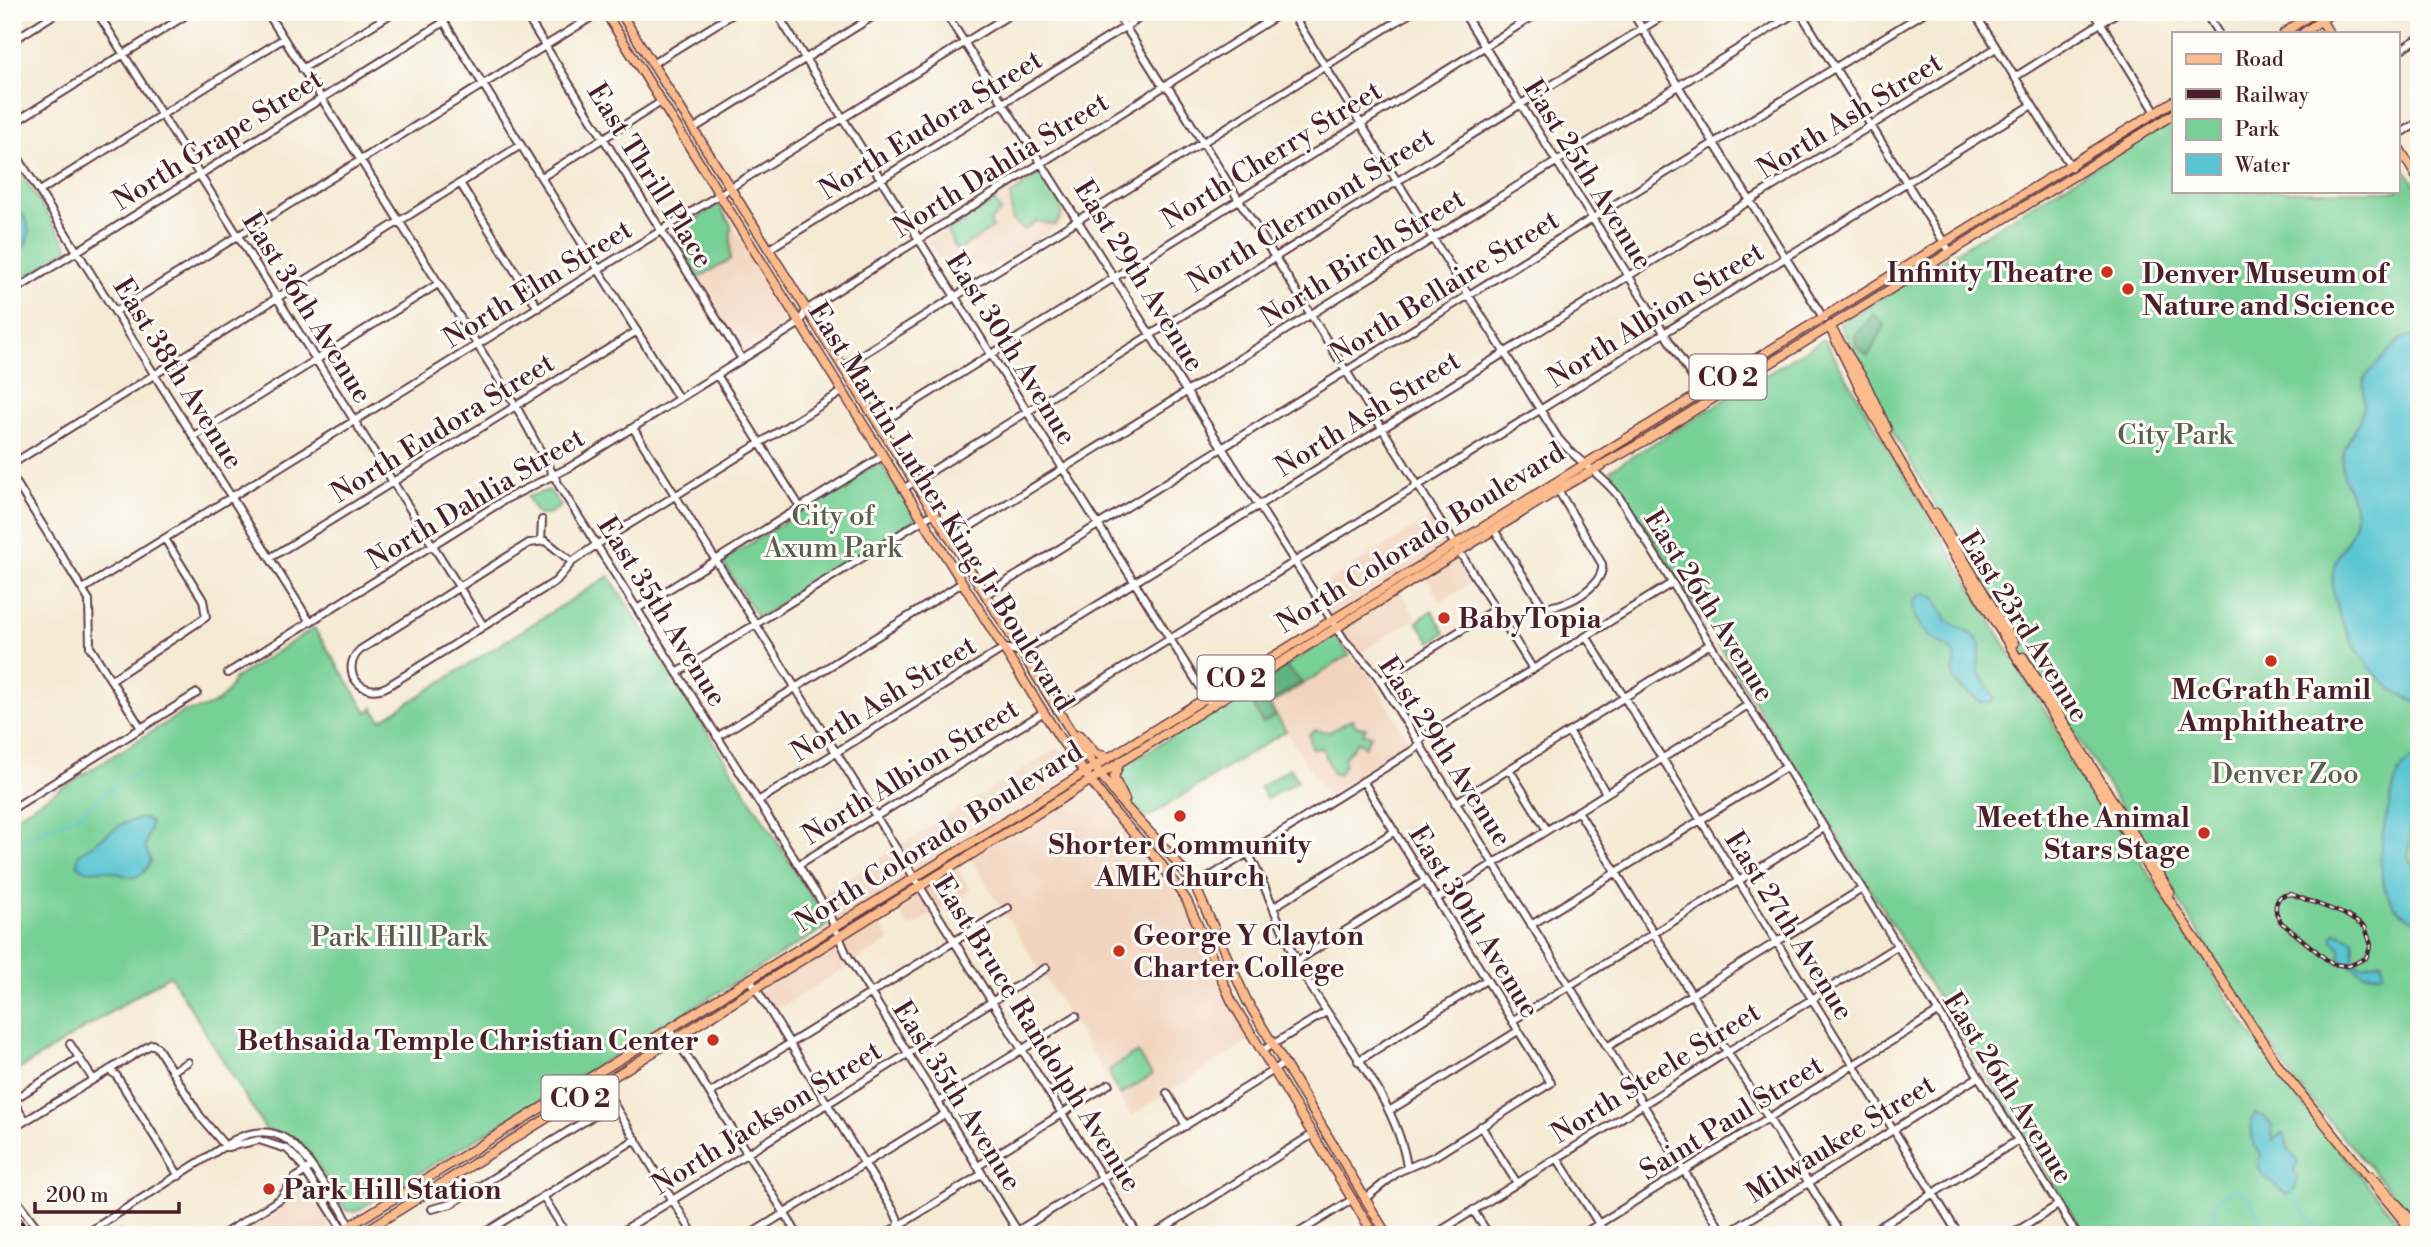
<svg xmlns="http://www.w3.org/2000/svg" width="2431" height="1247" font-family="'Libre Bodoni',serif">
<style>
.built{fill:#f2d4be}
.green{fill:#77d096;stroke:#607860;stroke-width:2}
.forest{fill:#61b27f;stroke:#566855;stroke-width:2}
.water{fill:#59c5d2;stroke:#52727e;stroke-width:2}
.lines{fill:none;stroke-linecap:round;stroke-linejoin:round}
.stream{stroke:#59c5d2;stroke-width:2}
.minor-casing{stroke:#643d44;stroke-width:10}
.major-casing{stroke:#643d44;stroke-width:11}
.minor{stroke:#fff;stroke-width:6}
.major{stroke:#fbbb8d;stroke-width:8}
.rail-casing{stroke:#4a1f2b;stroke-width:4.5}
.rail{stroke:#fdfcf7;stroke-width:2;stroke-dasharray:5;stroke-linecap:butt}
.poi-dot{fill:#c8321e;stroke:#fdfcf7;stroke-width:2.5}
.labels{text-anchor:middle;stroke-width:6;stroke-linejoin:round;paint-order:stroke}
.shield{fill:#fdfcf7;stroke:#806168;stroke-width:2}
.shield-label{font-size:26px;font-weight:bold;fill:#4a1f2b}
.street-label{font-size:28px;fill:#4a1f2b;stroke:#fdfcf7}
.poi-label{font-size:28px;font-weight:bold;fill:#4a1f2b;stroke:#fdfcf7;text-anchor:start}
.park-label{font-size:28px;fill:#5a5d50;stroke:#fdfcf7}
</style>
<rect width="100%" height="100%" fill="#fdfcf7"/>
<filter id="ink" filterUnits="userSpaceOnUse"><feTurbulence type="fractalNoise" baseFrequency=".0143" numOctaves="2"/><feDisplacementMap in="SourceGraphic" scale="14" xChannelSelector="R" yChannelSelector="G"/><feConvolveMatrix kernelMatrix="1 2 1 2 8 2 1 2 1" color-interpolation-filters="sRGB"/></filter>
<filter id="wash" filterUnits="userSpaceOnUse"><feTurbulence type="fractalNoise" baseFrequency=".00686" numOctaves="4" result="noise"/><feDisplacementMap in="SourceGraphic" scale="28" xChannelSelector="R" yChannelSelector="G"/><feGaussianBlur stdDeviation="1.57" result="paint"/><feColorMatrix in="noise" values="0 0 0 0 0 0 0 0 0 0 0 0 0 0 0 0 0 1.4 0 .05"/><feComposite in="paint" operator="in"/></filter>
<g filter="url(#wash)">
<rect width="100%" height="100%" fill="#f5ead4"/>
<path class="built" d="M1043,169L1072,217L957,289L927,242Z
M717,201L792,321L742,352L667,233Z
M1436,514L1477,579L1441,602L1425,577L1401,592L1416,618L1356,655L1314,591Z
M1349,655L1370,675L1412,745L1326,796L1270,705Z
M1059,747L1080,781L953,860L971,890L909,928L897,908L877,919L890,940L772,1013L756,988L838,937L818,896Z
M1091,780L1163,866L1209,946L1254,1038L1131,1116L969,856Z
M303,1180L330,1222L329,1230L322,1235H227L286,1198Z"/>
<path class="green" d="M2174,118V191H2398V157L2419,191V1224L2295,1082L2234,990L1978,577L1887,422L1860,361L1839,324Z
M12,159L68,246L67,250L12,286Z
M1039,174H1044C1053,189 1072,209 1055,225L1037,221L1024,230L1012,219L1011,195Z
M995,201L1001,211L990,222L993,228L957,251L947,231Z
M718,204L731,225L730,260L698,278L675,240L677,232Z
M1824,339L2021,672L2244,1023L2288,1087L2409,1235H2085L1610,470Z
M880,462L916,519L758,618L722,561Z
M549,490L561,506L547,515H538L527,497Z
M609,576L828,922L823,929L355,1212L346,1210C324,1176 308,1140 266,1130L170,975L12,1074V819L185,711C208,710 226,702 234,679L314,628L367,712L373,708L381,720Z
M1432,610L1445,633L1431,642L1417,622Z
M1332,637H1337L1349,655L1270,705L1286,731L1146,818C1133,807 1117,787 1118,770Z
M1353,719L1355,726L1366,728L1363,734L1371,735L1365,747L1358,741L1344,758L1345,764L1338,775L1333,774L1323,749L1312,748L1309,734L1315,730L1329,732Z
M1290,768L1298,781L1267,799L1260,787Z
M1137,1052L1152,1075L1120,1095L1111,1080L1110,1069Z"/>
<path class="forest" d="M1874,314L1885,325L1868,356L1856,346L1855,335Z
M1285,666L1302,682L1269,703L1275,716L1263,723L1254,707L1259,683L1262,681L1269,684L1273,673Z"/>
<path class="water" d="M12,204C36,224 33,241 12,261Z
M2419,333V700L2416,701C2373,689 2328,617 2333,573C2335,550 2355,539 2356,514C2356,498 2343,484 2342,468C2339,442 2362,428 2364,403C2365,394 2362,386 2365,377L2401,339Z
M1925,593L1935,597L1948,622L1976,637L1980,646L1978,671L1994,698L1991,703C1981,704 1978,700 1971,695C1939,675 1961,675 1953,652C1946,645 1937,643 1930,637C1918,626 1902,599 1925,593Z
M2411,759L2418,761L2419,820L2412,822L2408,858L2419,872V922C2368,904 2378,844 2390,803C2394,786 2396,772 2411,759Z
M138,819H146L151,823L145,847L151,861C136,891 123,870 103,870C92,870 85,873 77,864L79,854L122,824Z
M2336,932L2353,939C2357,951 2346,961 2363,966L2382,961L2383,973L2364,974L2340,958V949L2332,937Z
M2255,1114L2264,1116L2272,1126L2273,1140L2282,1133L2285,1134L2288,1149L2299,1162L2294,1169L2297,1178L2295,1189L2287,1195L2264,1176L2257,1166L2261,1154L2253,1144L2251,1120Z"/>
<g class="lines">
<path class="stream" d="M2303,266L2324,254
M12,852L34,835L81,814L104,794L139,771
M2292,1192L2303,1212L2324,1235
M107,1235L119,1231L133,1235
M2223,1235L2214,1219V1204L2225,1193L2236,1189L2250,1199L2267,1235"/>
</g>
</g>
<g filter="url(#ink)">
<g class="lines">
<defs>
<path id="minor" d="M97,12L483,625
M267,12L516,406L560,487L828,912L846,953L1020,1235
M438,12L679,399
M524,12L742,359
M776,12L1209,701
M945,12L1345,641L1376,674L1724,1235
M1116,12L1160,82L1170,90L1533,669
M1291,12L1558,438C1576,461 1601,473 1619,497L2077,1235
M1463,12L1702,393
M1632,12L1824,319
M1800,12L1950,252
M1974,12L2071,167
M2094,12L2156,112
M2205,12L2218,33
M12,41L58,12
M2398,51L2419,38
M652,64L736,12
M302,69L394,12
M2015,77L2118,12
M12,124L191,12
M693,129L880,12
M2398,135L2419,122
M12,148L310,622
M542,177L661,102
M460,183L538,308
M40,191L283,39
M769,249L1149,12
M12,292L444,22
M115,312L600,12
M842,367L1412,12
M717,375L800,507
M878,425L1540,12
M633,428L1138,1235
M194,436L438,284
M12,464L521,145
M12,476L89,600L90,647L141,728
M903,489L1669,12
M1494,530L1542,605C1561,612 1606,585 1602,564L1558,490
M950,539L1797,12
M541,541L542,520
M270,558L637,331
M572,562L546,541L529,543L360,650C338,671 363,700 388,686L556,581L572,562L596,545L842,392
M83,589L1014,12
M985,595L1925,12
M637,609L883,456
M1586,636L1959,1235
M228,673L506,499L570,467L800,323L806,310L1283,12
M677,673L934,513
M111,680L206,617L203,600L165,539
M1380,681L1495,609
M1057,709L2032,105
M1569,732L1606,793
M717,737L962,583
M1509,769L1547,830
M1363,781L1551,1083L1435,1156L1398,1172L1367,1197
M758,801L1004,648L1022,652L1996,48
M1455,803L1710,644
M12,809L197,693
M1578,811L1841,1235
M1248,853C1269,891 1281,932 1301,970C1335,1032 1397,1097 1407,1167
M798,865L1044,712
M1195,886L1415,749L1422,738L1672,583
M1437,899L1748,705
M1275,906L1395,831
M1531,925L1786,767
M1297,961L1425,881
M750,979L895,1213L904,1235
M1512,1021L1824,828
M670,1029L798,1235
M70,1044L93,1079
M1607,1047L1862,889
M1262,1051L1326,1012
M1358,1061L1486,980
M109,1070L116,1075L179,1176
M172,1071L188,1062
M596,1075L694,1235
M710,1093L1008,908
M1167,1093L1186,1126
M12,1099L25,1121
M13,1100L79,1058
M938,1102L1076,1016
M1389,1111L1518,1031
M1481,1126L1517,1183
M12,1129L152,1044L157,1047L200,1116L226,1147
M228,1147L259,1140L287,1149L299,1161L346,1235
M1557,1158L1606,1235
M978,1166L1109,1084
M12,1194L35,1225L50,1235
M543,1196L567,1235
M432,1209L451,1204L614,1103
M1473,1210L1489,1235
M84,1235L234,1140C282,1116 302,1152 325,1186C336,1201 348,1216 351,1235
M222,1235L280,1199L294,1179L308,1169
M481,1235L636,1139
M616,1235L1046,968
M749,1235L945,1114
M884,1235L982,1174
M1011,1235L1285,1063
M1153,1235L1313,1134
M1295,1235L1353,1199
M1434,1235L1897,946
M1581,1235L1938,1012
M1725,1235L1978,1077
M1867,1235L2018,1140
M2011,1235L2058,1205"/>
<path id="major" d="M605,12L1061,740L1114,812L1159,861L1187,901L1232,1002L1374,1235
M620,12L1084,752L1122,803L1170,854L1195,886L1247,1001L1387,1235
M2320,18L2329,33
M2284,33L2315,12
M2303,33L2333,12
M2398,146L2419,181
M1829,326L1869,407L1956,559L2141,857L2280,1068L2415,1235
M1831,328L1865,382L1887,429
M1936,513L2014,643
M2023,657L2170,892
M1079,735L1096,754L1109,757
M1119,764L1114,778L1125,800
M2371,1176L2419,1228
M335,1235L2174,101
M359,1235L1558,490L1646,440L2174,114"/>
</defs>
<use href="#minor" class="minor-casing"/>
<use href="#major" class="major-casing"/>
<use href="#minor" class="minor"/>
<use href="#major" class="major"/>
<defs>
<path id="rail" d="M2291,894L2344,914L2365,927L2371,945L2366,958L2349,966L2332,964L2282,923C2275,915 2273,904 2281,896Z
M12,1209L30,1235
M12,1231L15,1235"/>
</defs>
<use href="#rail" class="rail-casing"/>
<use href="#rail" class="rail"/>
</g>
</g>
<g class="poi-dot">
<circle cx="2107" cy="272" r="7"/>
<circle cx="2128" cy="289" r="7"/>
<circle cx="1444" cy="618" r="7"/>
<circle cx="2271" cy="661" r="7"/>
<circle cx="1180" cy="816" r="7"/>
<circle cx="2204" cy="833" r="7"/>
<circle cx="1119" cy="951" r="7"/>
<circle cx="713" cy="1040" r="7"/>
<circle cx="269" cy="1189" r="7"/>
</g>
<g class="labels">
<g class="shield">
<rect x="1689.5" y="354.5" width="77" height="45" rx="5"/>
<rect x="1197.5" y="655.5" width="77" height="45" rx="5"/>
<rect x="541.5" y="1075.5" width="77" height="45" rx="5"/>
</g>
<g class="shield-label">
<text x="1728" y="386">CO 2</text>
<text x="1236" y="687">CO 2</text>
<text x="580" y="1107">CO 2</text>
</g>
<g class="street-label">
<text transform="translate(1849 115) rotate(-32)" y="10">North Ash Street</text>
<text transform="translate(930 124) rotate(-32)" y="10">North Eudora Street</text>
<text transform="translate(217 139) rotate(-32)" y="10">North Grape Street</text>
<text transform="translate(1271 154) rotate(-32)" y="10">North Cherry Street</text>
<text transform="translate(1000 164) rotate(-32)" y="10">North Dahlia Street</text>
<text transform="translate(1589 174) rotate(58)" y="10">East 25th Avenue</text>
<text transform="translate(651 175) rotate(58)" y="10">East Thrill Place</text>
<text transform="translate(1310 209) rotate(-32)" y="10">North Clermont Street</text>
<text transform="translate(1362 257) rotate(-32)" y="10">North Birch Street</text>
<text transform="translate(1140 275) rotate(58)" y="10">East 29th Avenue</text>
<text transform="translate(537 283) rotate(-32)" y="10">North Elm Street</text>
<text transform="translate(1444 286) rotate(-32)" y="10">North Bellaire Street</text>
<text transform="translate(308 307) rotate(58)" y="10">East 36th Avenue</text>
<text transform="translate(1655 314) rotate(-32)" y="10">North Albion Street</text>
<text transform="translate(1012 348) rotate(58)" y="10">East 30th Avenue</text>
<text transform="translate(179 373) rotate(58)" y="10">East 38th Avenue</text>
<text transform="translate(1367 413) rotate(-32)" y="10">North Ash Street</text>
<text transform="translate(442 427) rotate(-32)" y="10">North Eudora Street</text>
<text transform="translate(475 498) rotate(-31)" y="10">North Dahlia Street</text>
<text transform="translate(942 506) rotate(58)" y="10">East Martin Luther King Jr Boulevard</text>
<text transform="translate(1420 537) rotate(-32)" y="10">North Colorado Boulevard</text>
<text transform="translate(1710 605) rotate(58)" y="10">East 26th Avenue</text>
<text transform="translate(663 611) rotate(58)" y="10">East 35th Avenue</text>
<text transform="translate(2025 626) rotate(58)" y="10">East 23rd Avenue</text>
<text transform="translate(883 698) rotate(-32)" y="10">North Ash Street</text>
<text transform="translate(1446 751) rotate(57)" y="10">East 29th Avenue</text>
<text transform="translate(910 771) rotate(-32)" y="10">North Albion Street</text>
<text transform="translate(938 836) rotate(-32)" y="10">North Colorado Boulevard</text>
<text transform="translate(1475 921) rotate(58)" y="10">East 30th Avenue</text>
<text transform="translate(1790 925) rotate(58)" y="10">East 27th Avenue</text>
<text transform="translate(1038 1033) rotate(58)" y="10">East Bruce Randolph Avenue</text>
<text transform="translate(1655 1072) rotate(-32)" y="10">North Steele Street</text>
<text transform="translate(2009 1087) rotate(58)" y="10">East 26th Avenue</text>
<text transform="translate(958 1095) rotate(58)" y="10">East 35th Avenue</text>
<text transform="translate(766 1117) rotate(-32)" y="10">North Jackson Street</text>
<text transform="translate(1731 1117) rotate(-32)" y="10">Saint Paul Street</text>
<text transform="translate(1840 1138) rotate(-32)" y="10">Milwaukee Street</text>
</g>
<g class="poi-label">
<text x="2093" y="282" text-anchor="end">Infinity Theatre</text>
<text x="2142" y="283">Denver Museum of<tspan x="2142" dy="32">Nature and Science</tspan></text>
<text x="1458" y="628">BabyTopia</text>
<text x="2271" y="699" text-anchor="middle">McGrath Famil<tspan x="2271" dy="32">Amphitheatre</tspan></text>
<text x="2190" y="827" text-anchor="end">Meet the Animal<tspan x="2190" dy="32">Stars Stage</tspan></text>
<text x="1180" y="854" text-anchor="middle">Shorter Community<tspan x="1180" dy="32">AME Church</tspan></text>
<text x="1133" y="945">George Y Clayton<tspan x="1133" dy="32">Charter College</tspan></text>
<text x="699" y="1050" text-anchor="end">Bethsaida Temple Christian Center</text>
<text x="283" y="1199">Park Hill Station</text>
</g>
<g class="park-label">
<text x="2175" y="444">City Park</text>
<text x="833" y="525">City of<tspan x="833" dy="32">Axum Park</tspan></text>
<text x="2285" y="783">Denver Zoo</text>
<text x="399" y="946">Park Hill Park</text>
</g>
</g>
<rect width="2431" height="1247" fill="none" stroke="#fdfcf7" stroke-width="42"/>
<rect x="2172" y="32" width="228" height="161" fill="#fdfcf7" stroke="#b5a4a5" stroke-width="2"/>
<rect x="2186" y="54" width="35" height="10" fill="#fbbb8d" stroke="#b5a4a5" stroke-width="2"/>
<text x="2235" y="66" font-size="21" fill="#4a1f2b">Road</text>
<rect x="2186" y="89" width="35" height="10" fill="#4a1f2b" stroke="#b5a4a5" stroke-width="2"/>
<text x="2235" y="102" font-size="21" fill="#4a1f2b">Railway</text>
<rect x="2186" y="119" width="35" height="21" fill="#77d096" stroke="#b5a4a5" stroke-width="2"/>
<text x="2235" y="136" font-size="21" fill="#4a1f2b">Park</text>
<rect x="2186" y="154" width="35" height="21" fill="#59c5d2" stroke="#b5a4a5" stroke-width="2"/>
<text x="2235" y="172" font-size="21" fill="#4a1f2b">Water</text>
<path d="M35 1202v10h144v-10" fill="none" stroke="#4a1f2b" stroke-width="3.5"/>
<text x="46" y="1202" font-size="21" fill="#4a1f2b" stroke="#fdfcf7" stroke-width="5" paint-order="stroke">200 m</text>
</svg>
